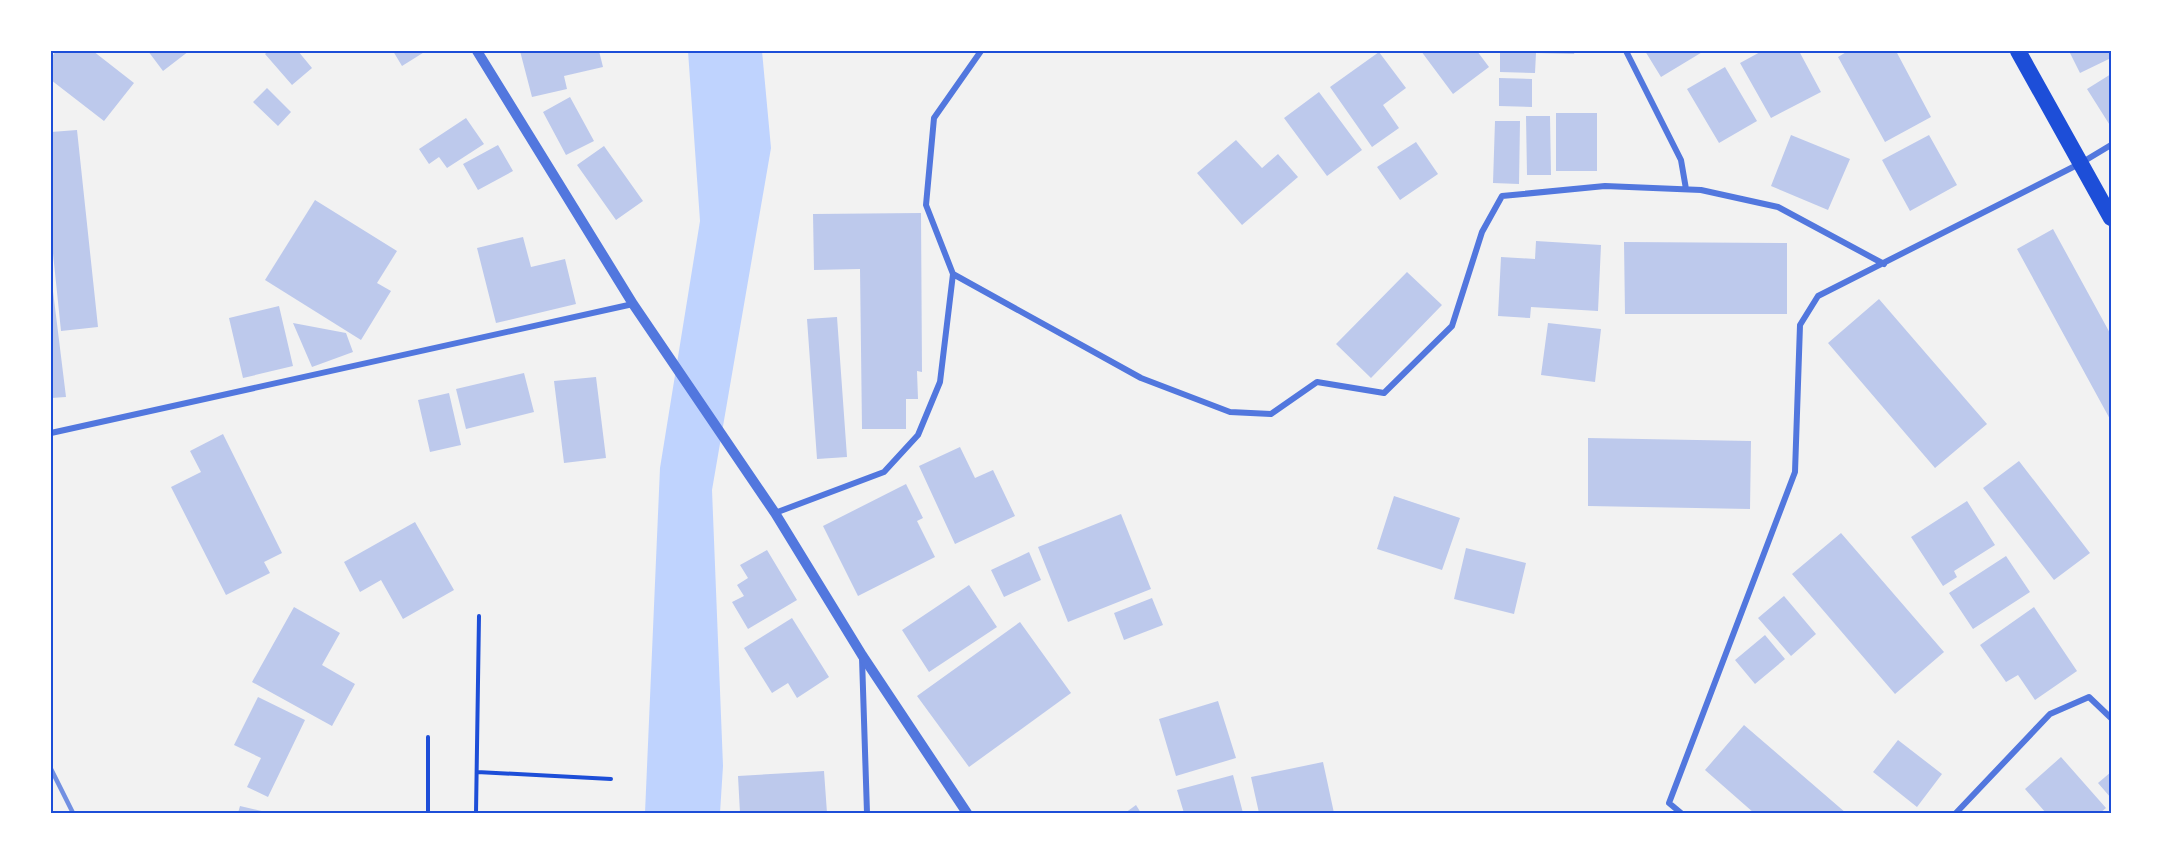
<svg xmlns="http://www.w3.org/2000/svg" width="2162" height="864" font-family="Figtree,sans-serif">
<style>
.water{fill:#bfd3fe}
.building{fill:#bdc9ec}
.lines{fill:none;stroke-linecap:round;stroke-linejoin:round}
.path{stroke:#1d4ed8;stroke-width:4}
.minor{stroke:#5277de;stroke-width:6}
.tertiary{stroke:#5277de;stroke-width:10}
.trunk{stroke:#1d4ed8;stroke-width:16}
.rail{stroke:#7290e2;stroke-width:4.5}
.neatline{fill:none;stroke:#1d4ed8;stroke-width:2}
</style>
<rect width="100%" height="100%" fill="#f2f2f2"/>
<path class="water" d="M688,51H762L771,148L712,490L723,766L720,813H645L660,468L700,221Z"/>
<path class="building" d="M56,51H93L134,83L104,121L51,80V58Z
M148,51H189L163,71Z
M268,51H298L312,68L292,85L265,54Z
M393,51H426L402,66Z
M520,51H599L603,67L564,76L567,89L532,97Z
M1421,51H1477L1489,67L1453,94Z
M1500,51H1575L1574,54L1536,53L1535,73L1500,72Z
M1645,51H1704L1661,77Z
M1762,51H1799L1821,92L1771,118L1740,63Z
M1848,51H1896L1931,117L1885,142L1838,57Z
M2069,51H2111V58L2080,73Z
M1379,52L1406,88L1383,105L1399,128L1372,147L1330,87Z
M1725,67L1757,121L1719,143L1687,89Z
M2111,74V127L2087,89Z
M1499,78L1532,79V107L1499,106Z
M267,88L291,112L278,126L253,102Z
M1319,92L1362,150L1327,176L1284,118Z
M570,97L594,141L566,155L543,112Z
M1556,113H1597V171H1556Z
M1526,116H1550L1551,175H1527Z
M466,118L484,144L447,168L439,157L429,164L419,149Z
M1495,121H1520L1519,184L1493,183Z
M77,130L98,327L61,331L51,234V132Z
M1791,135L1850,159L1828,210L1771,186Z
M1929,135L1957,185L1910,211L1882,160Z
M1236,140L1262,168L1278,154L1298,177L1242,225L1197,173Z
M1416,142L1438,174L1400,200L1377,167Z
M498,145L513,171L478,190L463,164Z
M604,146L643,201L616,220L577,165Z
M315,200L397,251L377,283L391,291L361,340L265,280Z
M921,213L922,372L917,371L918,399H906V429H862L860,269L814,270L813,214Z
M2053,229L2111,335V421L2017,249Z
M523,237L531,267L565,259L576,304L496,323L477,248Z
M1536,241L1601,245L1598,311L1531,307L1530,318L1498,316L1501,257L1535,259Z
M1624,242L1787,243V314H1625Z
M1407,272L1442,305L1371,378L1336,344Z
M51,275L66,397L51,398Z
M1879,299L1987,424L1935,468L1828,343Z
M279,306L293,366L243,378L229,318Z
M837,317L847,457L817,459L807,319Z
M293,323L346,333L353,352L312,367Z
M1548,323L1601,329L1595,382L1541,375Z
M524,373L534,412L466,429L456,389Z
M596,377L606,458L564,463L554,381Z
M449,393L461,445L430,452L418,400Z
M223,434L282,553L264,562L270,573L226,595L171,487L201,472L190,451Z
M1588,438L1751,441L1750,509L1588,506Z
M960,447L975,478L993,470L1015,516L955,544L919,466Z
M2019,461L2090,553L2054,580L1983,488Z
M906,484L923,518L917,521L935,557L858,596L823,526Z
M1394,496L1460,518L1442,570L1377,549Z
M1967,501L1995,545L1954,571L1957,577L1943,586L1911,537Z
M1121,514L1151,589L1068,622L1038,547Z
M415,522L454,590L403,619L381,580L360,592L344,562Z
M1841,533L1944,652L1895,694L1792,574Z
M1466,548L1526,563L1514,614L1454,599Z
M767,550L797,600L748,629L732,602L744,596L737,585L748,578L740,565Z
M1029,552L1041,580L1004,597L991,570Z
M2006,556L2030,592L1973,629L1949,593Z
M969,585L997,627L929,672L902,630Z
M1784,596L1816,634L1791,656L1758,618Z
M1152,598L1163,625L1124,640L1114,613Z
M294,607L340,633L322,665L355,684L332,726L252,682Z
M2034,607L2077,671L2035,700L2018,675L2006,682L1980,645Z
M792,618L829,677L797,698L788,683L772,693L744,648Z
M1020,622L1071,693L969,767L917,696Z
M1765,635L1785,659L1755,684L1735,660Z
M258,697L305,720L268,797L247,787L261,758L234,745Z
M1218,701L1236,758L1176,776L1159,719Z
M1744,725L1846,813H1754L1705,770Z
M1898,740L1942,774L1917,807L1873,772Z
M2061,757L2106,808L2100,813H2046L2025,789Z
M1323,762L1334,813H1259L1251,777Z
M824,771L827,813H740L738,776Z
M2111,772V798L2098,783Z
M1233,775L1243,813H1184L1177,790Z
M1136,805L1141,813H1125Z
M240,806L266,812V813H238Z"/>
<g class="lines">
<path class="path" d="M477,772L611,779
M428,813V737
M476,813L479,616"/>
<path class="minor" d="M1626,51L1681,160L1686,189
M953,274L1141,378L1230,412L1271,414L1317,382L1384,393L1452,326L1482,232L1502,196L1605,186L1701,190L1778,207L1884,264
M51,433L633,304
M775,513L884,472L918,435L940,382L953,274L926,205L934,118L981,51
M862,658L867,813
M1681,813L1669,803L1795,472L1800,325L1818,296L2081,163L2111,145
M1956,813L2050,714L2089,697L2111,718"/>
<path class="tertiary" d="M477,51L633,304L775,513L862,655L967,813"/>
<path class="trunk" d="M2018,51L2111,218"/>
<path class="rail" d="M51,769L73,813"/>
</g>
<rect width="2162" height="864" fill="none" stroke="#ffffff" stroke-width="105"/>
<rect x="52" y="52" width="2058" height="760" class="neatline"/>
</svg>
